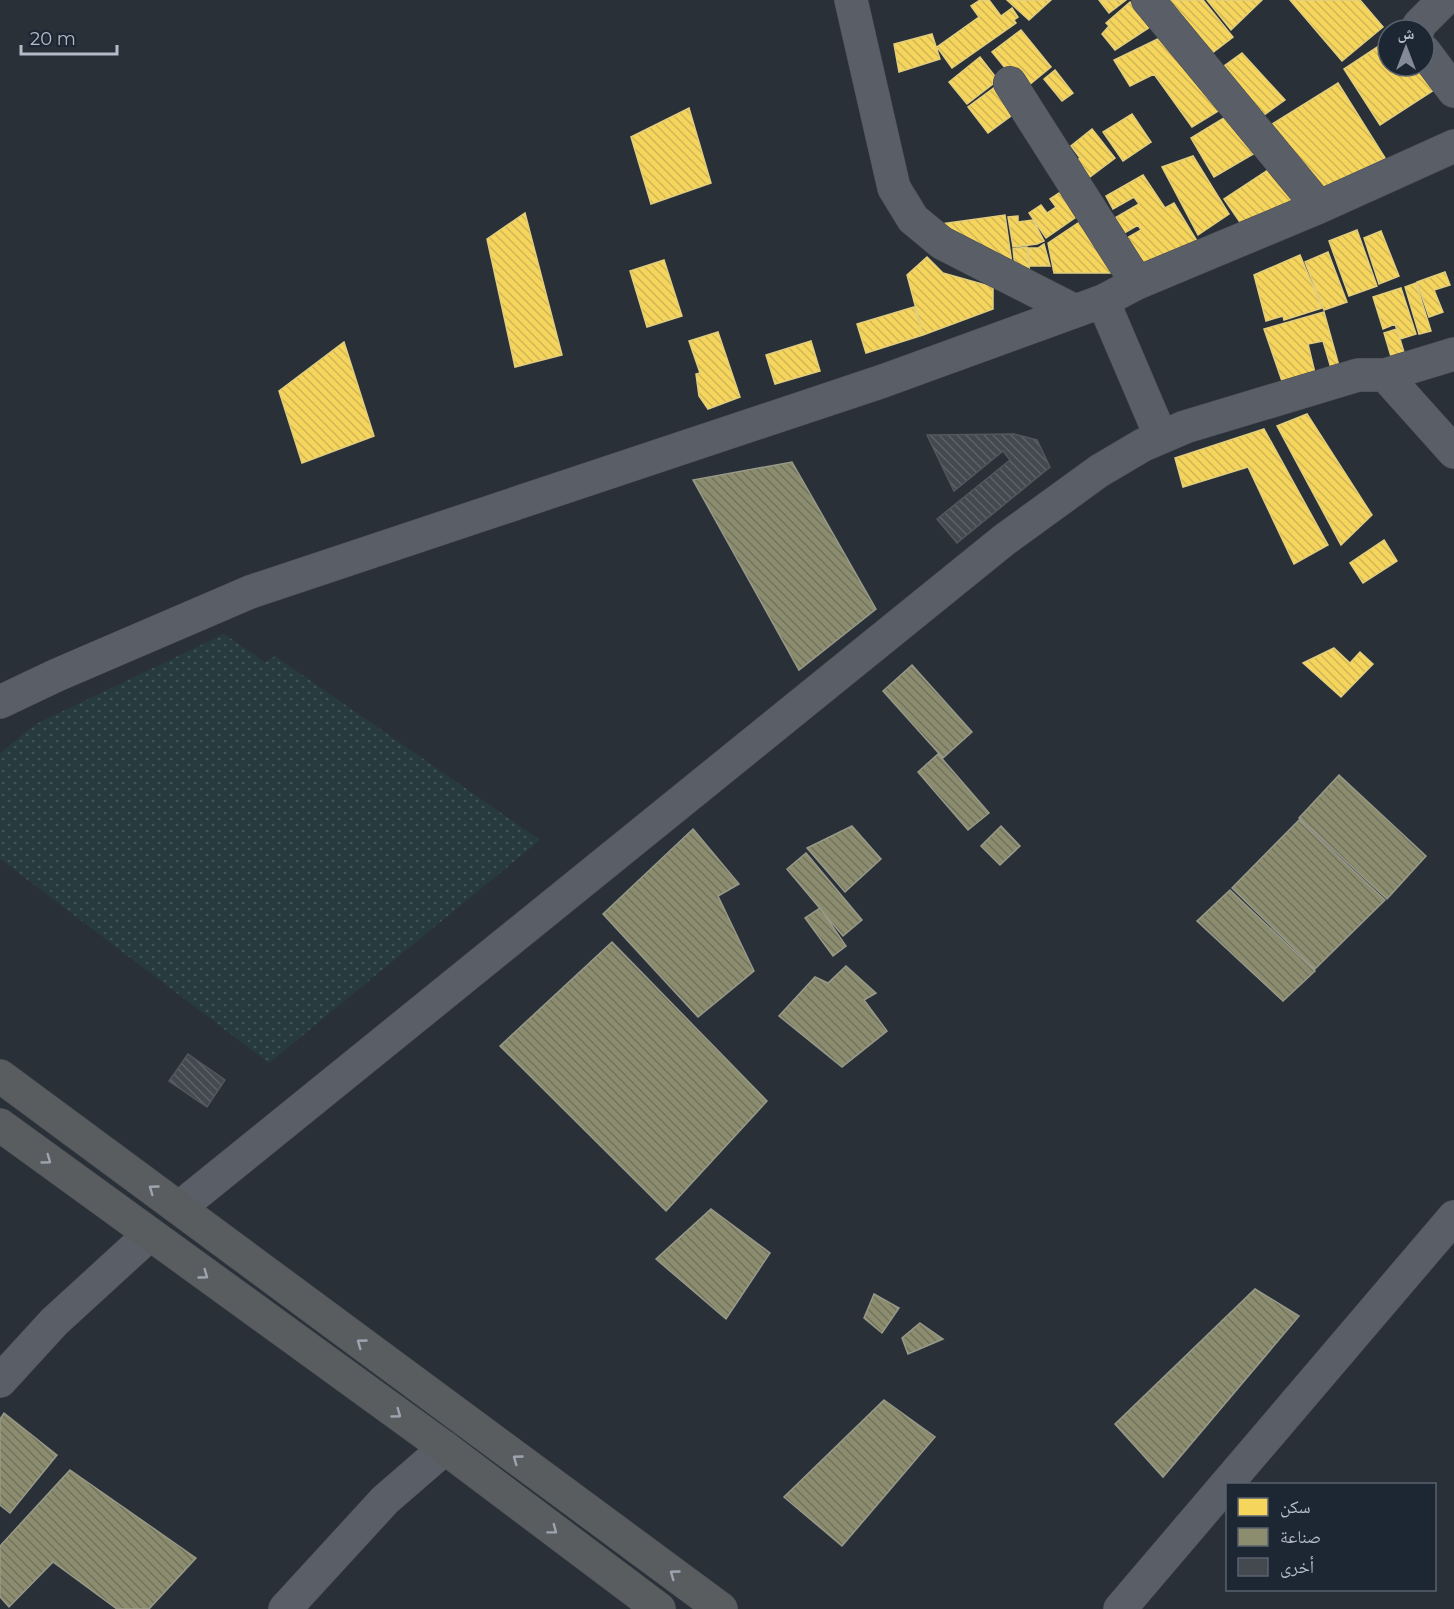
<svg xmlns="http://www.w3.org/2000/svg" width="1454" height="1609" font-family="Montserrat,'Noto Naskh Arabic',sans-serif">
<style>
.grass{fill:url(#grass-dots)}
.homes{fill:url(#homes-back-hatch);stroke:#e2ce7d;stroke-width:1.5}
.industry{fill:url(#industry-back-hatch);stroke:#989a89;stroke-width:1.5}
.building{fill:url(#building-back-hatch);stroke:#52575f;stroke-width:1.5}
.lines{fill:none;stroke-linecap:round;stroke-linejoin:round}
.minor-casing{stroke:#484c53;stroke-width:34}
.highway-casing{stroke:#474c53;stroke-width:34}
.minor{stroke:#5a5e66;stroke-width:33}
.highway{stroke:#5a5d60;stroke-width:33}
.oneway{stroke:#9ea4af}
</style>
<defs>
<pattern id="grass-dots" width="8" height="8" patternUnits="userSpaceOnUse" patternTransform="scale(1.5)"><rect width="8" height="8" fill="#273a3e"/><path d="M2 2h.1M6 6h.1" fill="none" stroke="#445559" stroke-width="1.8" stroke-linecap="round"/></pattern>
<pattern id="homes-back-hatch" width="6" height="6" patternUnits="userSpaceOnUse" patternTransform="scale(1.5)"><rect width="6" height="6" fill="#f6d55c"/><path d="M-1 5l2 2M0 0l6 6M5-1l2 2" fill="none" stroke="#d0b656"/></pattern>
<pattern id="industry-back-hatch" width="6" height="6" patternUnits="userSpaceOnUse" patternTransform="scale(1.5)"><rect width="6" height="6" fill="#8c8c6e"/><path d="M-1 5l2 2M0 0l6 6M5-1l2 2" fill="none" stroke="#72735f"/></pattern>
<pattern id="building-back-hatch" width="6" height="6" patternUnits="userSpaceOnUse" patternTransform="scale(1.5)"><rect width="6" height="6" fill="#444950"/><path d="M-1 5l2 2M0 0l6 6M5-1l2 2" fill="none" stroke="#5d6168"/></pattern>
</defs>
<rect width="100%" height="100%" fill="#2a3038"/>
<path class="grass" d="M224,634L265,662L275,656L540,840L269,1063L0,859V753L36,724Z"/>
<path class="homes" d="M980,0H989L1001,16L1012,8L1018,17L1014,20L1016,23L952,68L937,47L979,17L971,6Z
M1007,0H1051L1029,20Z
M1099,0H1126L1109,13Z
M1152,0H1203L1233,37L1203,60Z
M1207,0H1262L1231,30Z
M1290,0H1360L1383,27L1342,61Z
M1130,2L1150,27L1115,50L1102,34L1109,26L1106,23Z
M1021,30L1051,67L1023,90L992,52Z
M932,34L940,59L899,72L894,44Z
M1164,36L1223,108L1192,127L1154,74L1130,86L1114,60Z
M1388,40V66H1418L1434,90L1380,125L1344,69Z
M1242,53L1285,100L1254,122L1213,74Z
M980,57L998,80L967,104L949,82Z
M1055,70L1073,93L1062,101L1044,79Z
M1338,83L1385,158L1317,192L1269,126Z
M999,84L1019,110L988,133L968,107Z
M689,108L711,183L651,204L631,137Z
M1232,113L1255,153L1214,177L1191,138Z
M1132,114L1151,142L1123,161L1103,132Z
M1092,129L1115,158L1086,180L1073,163L1080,158L1071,146Z
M1193,156L1229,214L1198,235L1162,167Z
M1271,168L1294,201L1242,225L1224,199Z
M1143,175L1165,208L1174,203L1203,251L1139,279L1118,243L1141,230L1138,225L1121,235L1113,219L1139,204L1134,197L1113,209L1106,196Z
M1062,191L1079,215L1046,238L1029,213L1041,205L1047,213L1056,207L1050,199Z
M525,213L562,355L515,367L487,239Z
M1005,215L1012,264L941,224Z
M1018,216V222L1033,220L1044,241L1037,244L1013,247L1008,217Z
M1081,221L1112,273H1054L1048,243Z
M1357,230L1377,286L1349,296L1329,241Z
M1381,231L1399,276L1379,284L1364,238Z
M1044,244L1050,266H1030L1028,248H1038Z
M1027,247L1030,275L1016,276L1013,249Z
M1328,252L1347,302L1324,310L1305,262Z
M1300,255L1322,308L1284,320L1283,316L1266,321L1254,275Z
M927,257L943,273L993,287V309L923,335L907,275Z
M664,260L682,316L647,327L630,271Z
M1445,272L1450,285L1434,290L1443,312L1429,317L1417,282Z
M1416,283L1431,331L1419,334L1405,287Z
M1401,288L1416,334L1400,339L1395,324L1383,329L1373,297Z
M914,307L923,335L866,353L857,324Z
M1324,312L1339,366L1331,368L1323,341L1308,344L1315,373L1283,384L1264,329Z
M1397,329L1406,359L1393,363L1384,333Z
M718,332L740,397L708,409L699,396L696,374L700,373L689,341Z
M811,341L820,371L775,384L766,355Z
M344,342L374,436L302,463L279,391Z
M1307,414L1372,515L1341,545L1277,426Z
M1264,429L1328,545L1294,564L1248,467L1183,487L1175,458Z
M1384,540L1397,561L1363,583L1350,563Z
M1334,648L1350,663L1360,652L1373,664L1341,697L1303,663Z"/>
<path class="industry" d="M792,462L876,609L799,670L693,480Z
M912,665L972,732L943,758L883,691Z
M938,754L989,813L968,830L918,772Z
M1339,775L1426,856L1387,899L1299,818Z
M1299,820L1385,900L1315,969L1232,888Z
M852,826L881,859L845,892L807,848Z
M1001,826L1020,846L1000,865L981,846Z
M693,829L739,884L718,896L754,971L698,1017L603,914Z
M806,853L862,920L843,936L787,869Z
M1230,890L1315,971L1283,1001L1197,921Z
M820,908L846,946L833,956L805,918Z
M612,942L767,1101L666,1211L500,1046Z
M846,966L876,993L864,1000L887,1031L842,1067L779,1016L815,977L828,983Z
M711,1209L770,1253L726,1319L656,1259Z
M1255,1289L1299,1316L1163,1477L1115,1424Z
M874,1294L899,1308L882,1333L864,1318Z
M920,1323L943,1339L908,1354L902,1338Z
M884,1400L935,1437L842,1546L784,1497Z
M4,1413L57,1455L10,1513L0,1505V1419Z
M70,1470L196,1558L149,1609H117L53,1562L9,1607L0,1597V1546Z"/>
<path class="building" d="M1014,434L1037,440L1050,467L957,543L937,519L1010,460L1003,451L954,491L927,435Z
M188,1054L225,1080L207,1107L169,1081Z"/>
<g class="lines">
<defs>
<path id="minor" d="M851,0L894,188L913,219L942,243L1075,311
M1148,0L1319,207
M1418,30L1419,25L1444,0
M1424,51L1454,91
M1010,83L1137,283
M1103,301L1161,437
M1385,375L1454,452
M0,702L57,675L250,592L883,381L1103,301L1137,283L1319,207L1454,146
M179,1208L1004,540L1099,471L1143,445L1185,427L1358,375H1385L1454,354
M0,1381L54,1322L149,1235
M285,1609L385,1500L445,1448
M1120,1609L1454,1217"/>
<path id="highway" d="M0,1076L721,1609
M0,1125L445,1448L659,1609"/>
</defs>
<use href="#minor" class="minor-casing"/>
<use href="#highway" class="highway-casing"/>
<use href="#minor" class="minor"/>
<use href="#highway" class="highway"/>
</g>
<defs><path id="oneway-chevron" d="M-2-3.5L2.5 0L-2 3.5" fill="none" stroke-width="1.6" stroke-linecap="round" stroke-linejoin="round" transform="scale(1.5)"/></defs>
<g class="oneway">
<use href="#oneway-chevron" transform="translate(47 1160) rotate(36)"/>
<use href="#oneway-chevron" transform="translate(153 1189) rotate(-144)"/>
<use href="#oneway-chevron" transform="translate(204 1275) rotate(36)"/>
<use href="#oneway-chevron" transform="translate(361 1343) rotate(-144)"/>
<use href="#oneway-chevron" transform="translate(397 1414) rotate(36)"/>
<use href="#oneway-chevron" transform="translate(517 1459) rotate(-144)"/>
<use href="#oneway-chevron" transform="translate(553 1530) rotate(37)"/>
<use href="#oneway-chevron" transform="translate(674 1574) rotate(-144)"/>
</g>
<rect x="1226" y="1483" width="210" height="108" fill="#1d2633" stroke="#59626f" stroke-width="1.5"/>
<rect x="1238" y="1498" width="30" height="18" fill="#f6d55c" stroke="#59626f" stroke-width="1.5"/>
<text x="1280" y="1513" font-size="18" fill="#b4bcc9">سكن</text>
<rect x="1238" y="1528" width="30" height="18" fill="#8c8c6e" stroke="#59626f" stroke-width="1.5"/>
<text x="1280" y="1543" font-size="18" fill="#b4bcc9">صناعة</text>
<rect x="1238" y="1558" width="30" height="18" fill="#444950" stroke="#59626f" stroke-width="1.5"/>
<text x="1280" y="1573" font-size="18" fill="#b4bcc9">أخرى</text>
<g transform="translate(1406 48)"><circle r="28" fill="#1d2633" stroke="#59626f" stroke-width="1.5"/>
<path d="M0-4.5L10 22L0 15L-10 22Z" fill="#848b96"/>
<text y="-9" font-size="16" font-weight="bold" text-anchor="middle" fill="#b4bcc9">ش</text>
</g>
<path d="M21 45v9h96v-9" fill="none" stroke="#b4bcc9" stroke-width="3"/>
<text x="30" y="45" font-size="18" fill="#b4bcc9" stroke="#1d2633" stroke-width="4.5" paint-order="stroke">20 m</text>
</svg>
